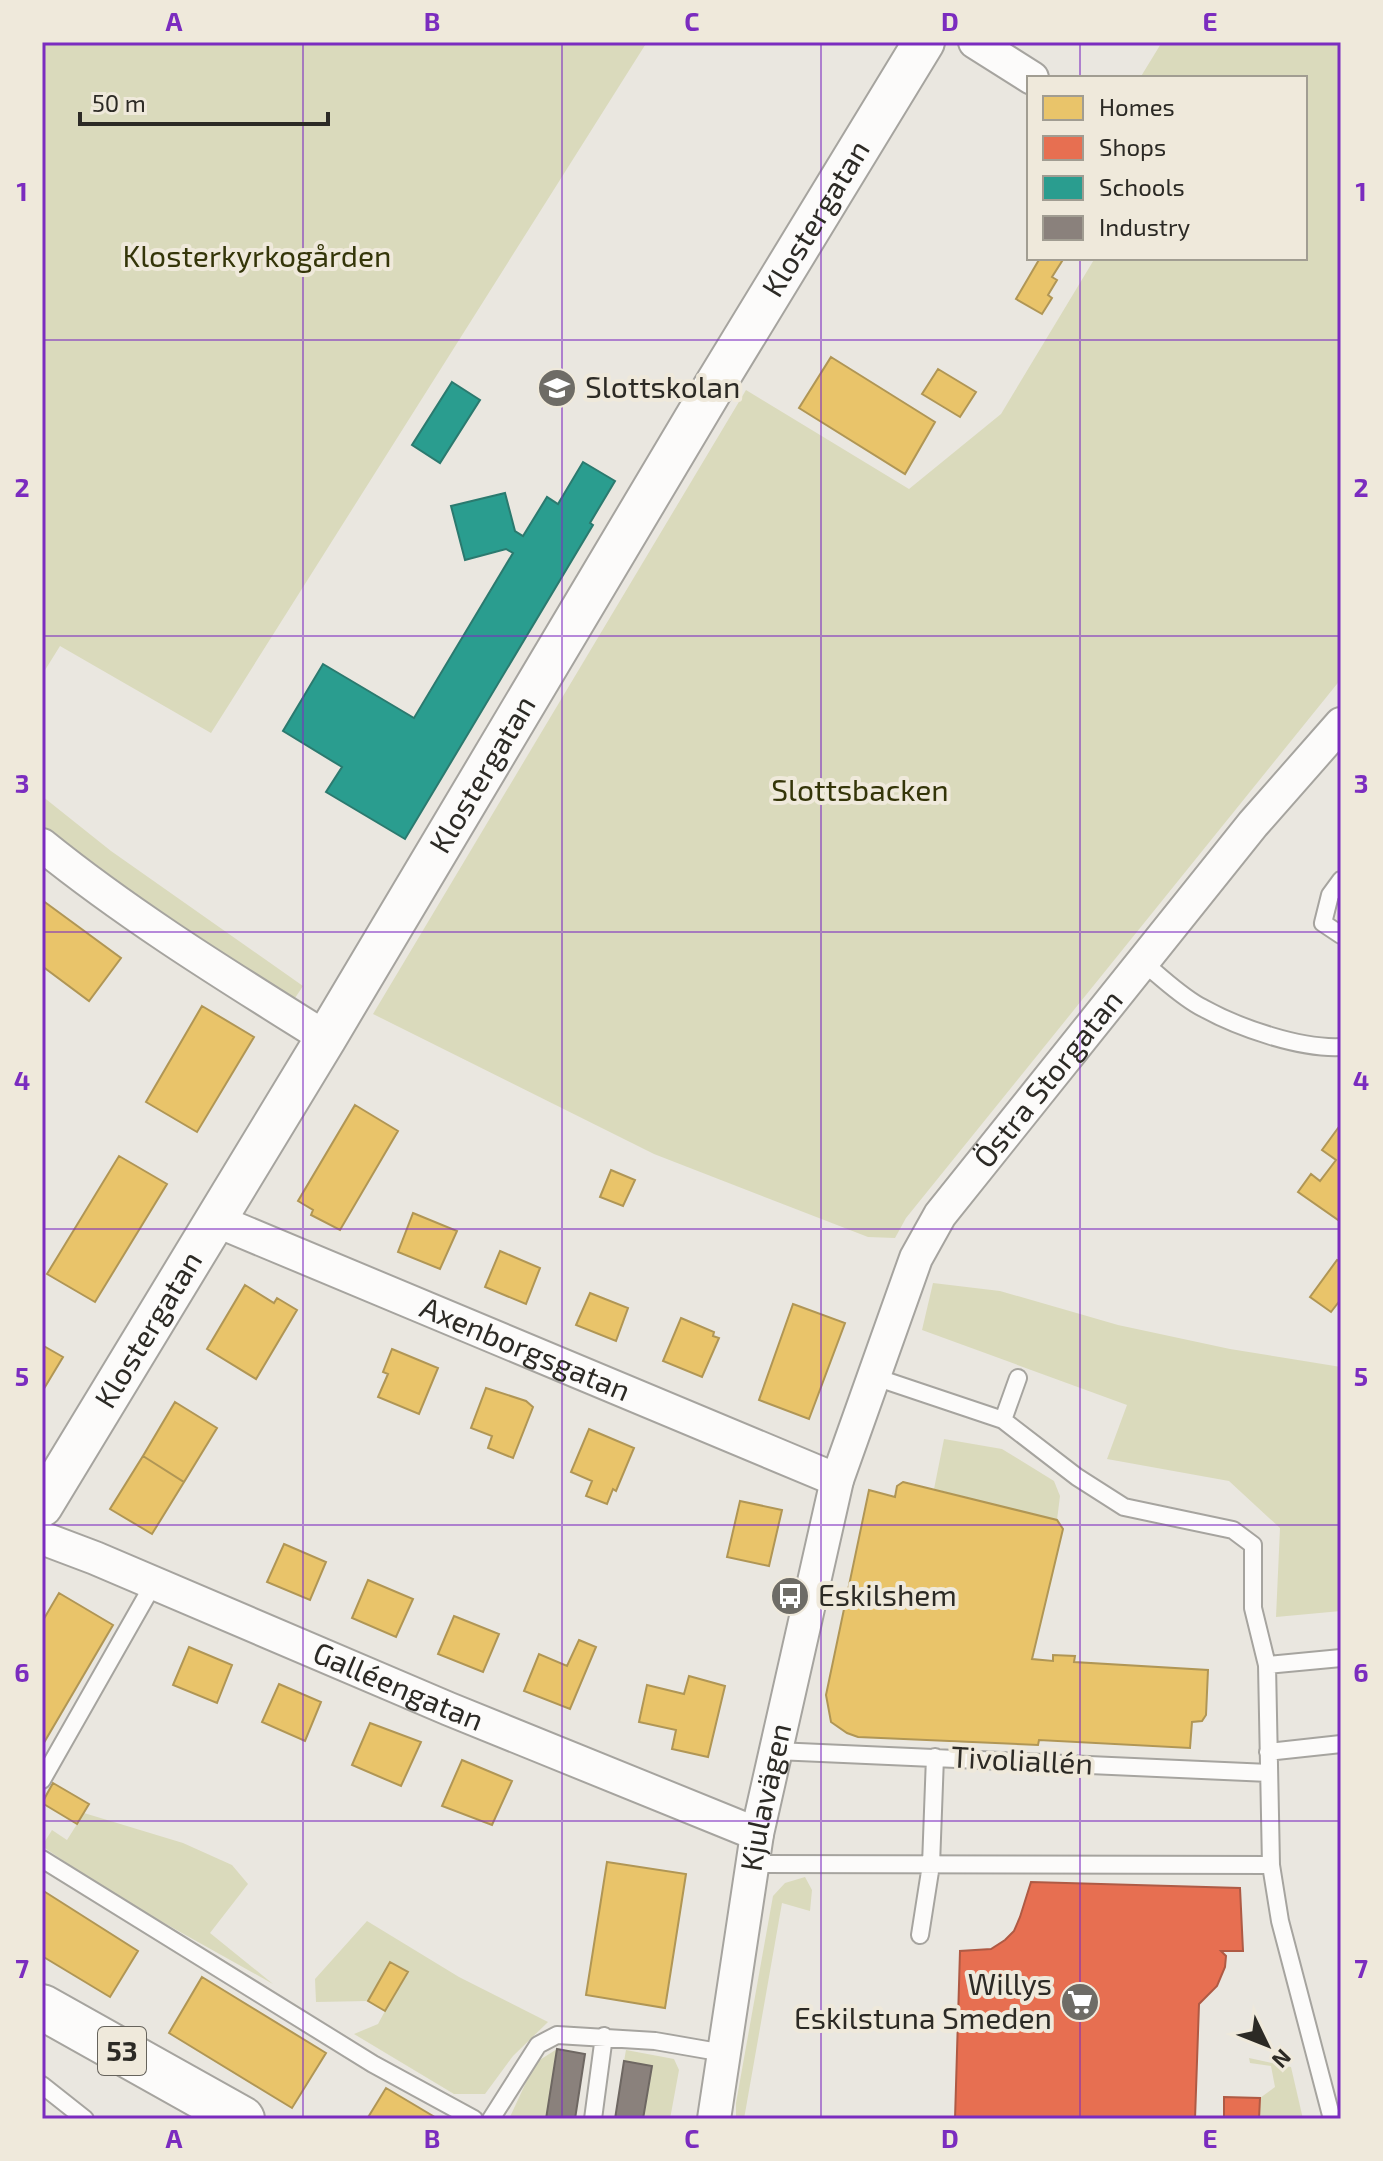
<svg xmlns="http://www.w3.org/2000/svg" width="1383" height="2161" font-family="'Exo 2',sans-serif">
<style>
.green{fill:#dadabc}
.homes{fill:#e9c46a;stroke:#b09655;stroke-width:2}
.shops{fill:#e76f51;stroke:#af5a44;stroke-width:2}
.schools{fill:#2a9d8f;stroke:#2b7a6f;stroke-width:2}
.industry{fill:#8a817c;stroke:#6e6762;stroke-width:2}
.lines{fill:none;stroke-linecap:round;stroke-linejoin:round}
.service-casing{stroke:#a6a49f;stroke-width:20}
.minor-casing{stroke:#a6a49f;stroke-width:36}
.tertiary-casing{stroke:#a6a49f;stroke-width:44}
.primary-casing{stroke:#a6a49f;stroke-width:48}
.service{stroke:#fcfbfa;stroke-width:16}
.minor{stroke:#fcfbfa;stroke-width:32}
.tertiary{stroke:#fcfbfa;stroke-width:40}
.primary{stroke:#fcfbfa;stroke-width:44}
.grid{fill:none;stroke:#7b2cbf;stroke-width:2;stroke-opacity:0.55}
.labels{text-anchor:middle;stroke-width:8;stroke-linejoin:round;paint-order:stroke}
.shield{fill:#efe9db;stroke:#66635c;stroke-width:2}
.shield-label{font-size:28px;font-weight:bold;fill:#2c2a25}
.street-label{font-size:30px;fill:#2c2a25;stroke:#efe9db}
.park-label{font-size:30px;fill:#343509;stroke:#efe9db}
.poi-label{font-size:30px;fill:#2c2a25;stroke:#efe9db;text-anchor:start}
.neatline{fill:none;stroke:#7b2cbf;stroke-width:3}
.grid-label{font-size:26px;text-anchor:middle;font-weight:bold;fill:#7b2cbf}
</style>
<rect width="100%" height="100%" fill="#eae7e0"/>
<path class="green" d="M42,42H647L211,733L60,646L42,675Z
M1162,42H1341V679L906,1218L895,1238L868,1237L654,1154L373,1014L746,390L909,489L1001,414L1095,258H1305V78H1140Z
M42,796L111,851L303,986L293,1001L86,866L42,829Z
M933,1283L1000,1291L1118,1325L1230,1349L1341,1367V1611L1276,1617L1280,1528L1229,1481L1107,1459L1127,1405L922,1330Z
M944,1439L1002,1449L1054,1481L1060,1496L1057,1520L934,1489Z
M84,1813L183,1843L232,1865L248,1884L210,1933L273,1984L107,1891L42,1846L52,1830L67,1840Z
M805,1877L812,1890L810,1911L782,1903L744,2119H736V2103L773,1896L785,1883Z
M367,1921L459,1977L548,2022L513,2056L485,2094H454L354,2034L378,2024L385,2011L390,1963L368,2001L316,2002L315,1979Z
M557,2049L546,2119H509L535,2063Z
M626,2050L674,2059L679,2070L670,2119H643L652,2066L624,2061Z
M1249,2058L1291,2067L1303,2119H1259L1260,2098L1275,2087L1271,2066L1250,2063Z"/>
<path class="homes" d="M1040,258H1064L1052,277L1057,280L1048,295L1052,298L1042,314L1016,299Z
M831,357L935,422L905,474L799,408Z
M938,369L976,392L960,417L922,394Z
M42,900L121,958L89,1001L42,966Z
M202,1006L254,1037L197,1132L146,1102Z
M355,1105L398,1131L340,1230L311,1215L313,1210L298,1201Z
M1341,1124V1222L1298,1192L1311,1174L1320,1181L1336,1160L1322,1150Z
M119,1156L167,1184L95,1302L47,1274Z
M611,1170L635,1180L623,1206L600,1197Z
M413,1213L457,1231L440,1269L398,1252Z
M500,1251L540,1268L526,1304L485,1287Z
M1337,1260L1341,1262V1299L1331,1312L1310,1297Z
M245,1285L274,1303L277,1298L297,1310L256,1379L207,1349Z
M590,1293L628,1308L616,1341L576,1325Z
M793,1304L845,1323L809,1419L759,1400Z
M681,1318L714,1332L713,1336L719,1338L702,1377L663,1361Z
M42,1345L63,1357L42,1392Z
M392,1349L438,1368L419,1414L378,1397L388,1374L383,1372Z
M486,1388L526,1401L533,1407L513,1458L488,1448L492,1436L471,1428Z
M175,1402L217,1428L184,1482L143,1456Z
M589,1429L634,1448L616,1491L613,1489L607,1504L586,1496L592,1481L571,1472Z
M143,1456L184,1482L152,1534L110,1509Z
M903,1482L1057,1520L1063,1529L1032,1659L1053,1661V1655L1075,1656L1074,1662L1208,1670L1206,1715L1202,1721L1192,1722L1190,1748L1039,1740L1038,1745L858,1737L847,1733L831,1722L826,1695L869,1490L895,1497L897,1486Z
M740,1501L782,1510L769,1566L727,1557Z
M284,1544L326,1562L310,1600L267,1582Z
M368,1580L413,1599L396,1637L352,1618Z
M59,1593L113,1625L42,1746V1622Z
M454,1616L499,1634L483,1672L438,1654Z
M579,1640L596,1647L570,1709L524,1691L539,1654L567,1666Z
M189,1647L232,1665L217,1703L173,1685Z
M689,1676L725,1686L708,1757L672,1749L676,1730L639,1722L647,1685L684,1694Z
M279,1684L321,1702L305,1741L262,1722Z
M370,1723L421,1742L401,1786L352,1765Z
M462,1760L512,1781L492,1825L442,1806Z
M53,1783L89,1804L77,1824L42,1803Z
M607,1862L686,1874L665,2008L586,1995Z
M42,1890L138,1951L110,1997L42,1956Z
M390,1962L408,1972L385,2011L368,2001Z
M202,1977L326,2053L292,2108L169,2033Z
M386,2088L438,2119H367Z"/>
<path class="shops" d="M1031,1882L1240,1888L1243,1951H1221L1226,1956L1225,1967L1217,1986L1199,2004L1195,2119H955L960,1951L991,1949L1005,1940L1014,1931L1020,1917Z
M1224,2097L1260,2098L1259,2119H1224Z"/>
<path class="schools" d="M452,382L480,400L440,463L412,445Z
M583,462L615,481L590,523L593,525L405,839L326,792L342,767L283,731L323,664L414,718L513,553L506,549L465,560L451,506L505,493L515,531L523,536L547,497L558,504Z"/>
<path class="industry" d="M557,2049L585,2054L575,2119H546Z
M624,2061L652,2066L643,2119H615Z"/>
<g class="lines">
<defs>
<path id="service" d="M1341,880L1330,895L1323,923L1341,935
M1142,962C1162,977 1181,997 1203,1008C1239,1028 1300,1049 1341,1047
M872,1376L1003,1420L1077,1477L1124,1507L1233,1530L1253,1545V1608L1267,1665
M1003,1420L1018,1378
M776,1751L1269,1773
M1268,1752L1341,1744
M42,1780L154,1583
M42,1859L373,2064L474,2119
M752,1864L1271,1865
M920,1935L931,1865L935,1757
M42,2085L85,2119
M491,2119L538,2045L557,2035L655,2041L724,2053
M593,2119L604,2036
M1332,2119L1280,1921L1271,1865L1267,1665L1341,1658"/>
<g id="minor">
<path d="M975,42L1032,78"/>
<path d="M42,845C131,917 229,977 326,1038"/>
<path id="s1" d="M215,1220L837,1480"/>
<path id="s2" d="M42,1538L95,1558L449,1709L757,1834"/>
<path id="s3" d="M714,2119L757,1834L837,1480L916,1258L940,1215L1253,824L1341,724"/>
</g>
<g id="tertiary">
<path id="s4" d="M42,1506L326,1038L710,393L924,42"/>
</g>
<path id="primary" d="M42,2007L242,2119"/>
</defs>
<use href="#service" class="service-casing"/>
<use href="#minor" class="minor-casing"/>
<use href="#tertiary" class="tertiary-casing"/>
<use href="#primary" class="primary-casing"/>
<use href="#service" class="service"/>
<use href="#minor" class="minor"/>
<use href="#tertiary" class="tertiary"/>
<use href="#primary" class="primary"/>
</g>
<path class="grid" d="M303,42V2119M562,42V2119M821,42V2119M1080,42V78M1080,258V2119M42,340H1341M42,636H1341M42,932H1341M42,1229H1341M42,1525H1341M42,1821H1341"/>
<defs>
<symbol id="school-disc" viewBox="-11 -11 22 22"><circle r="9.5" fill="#6e6c66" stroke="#efe9db"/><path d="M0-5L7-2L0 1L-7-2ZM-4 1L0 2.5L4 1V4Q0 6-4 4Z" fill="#fff"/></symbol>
<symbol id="bus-disc" viewBox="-11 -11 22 22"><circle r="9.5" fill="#6e6c66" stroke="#efe9db"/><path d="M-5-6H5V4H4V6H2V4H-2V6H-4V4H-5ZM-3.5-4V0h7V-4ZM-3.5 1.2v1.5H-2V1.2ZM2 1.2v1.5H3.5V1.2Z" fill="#fff"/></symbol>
<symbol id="supermarket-disc" viewBox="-11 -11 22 22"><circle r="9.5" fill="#6e6c66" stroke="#efe9db"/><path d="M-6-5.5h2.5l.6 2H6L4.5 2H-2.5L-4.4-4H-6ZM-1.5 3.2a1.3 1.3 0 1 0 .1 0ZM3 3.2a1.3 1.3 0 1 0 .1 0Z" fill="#fff"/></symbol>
</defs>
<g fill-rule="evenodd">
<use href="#school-disc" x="535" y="366" width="44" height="44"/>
<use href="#bus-disc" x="768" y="1574" width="44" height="44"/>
<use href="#supermarket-disc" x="1058" y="1980" width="44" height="44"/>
</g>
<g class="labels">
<rect class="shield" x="98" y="2027" width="48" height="48" rx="6"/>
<g class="shield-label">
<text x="122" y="2061">53</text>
</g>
<g class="street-label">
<text dy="10" stroke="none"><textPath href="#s4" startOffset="1502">Klostergatan</textPath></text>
<text dy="10" stroke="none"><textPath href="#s4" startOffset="854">Klostergatan</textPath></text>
<text dy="10" stroke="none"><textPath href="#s3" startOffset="1110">Östra Storgatan</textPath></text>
<text dy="10" stroke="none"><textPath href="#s4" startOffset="206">Klostergatan</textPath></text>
<text dy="10" stroke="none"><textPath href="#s1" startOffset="336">Axenborgsgatan</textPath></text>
<text dy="10" stroke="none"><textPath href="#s2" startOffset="386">Galléengatan</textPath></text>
<text transform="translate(1022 1761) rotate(3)" y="10">Tivoliallén</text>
<text dy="10" stroke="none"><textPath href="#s3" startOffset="326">Kjulavägen</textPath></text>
</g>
<g class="park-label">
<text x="257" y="267">Klosterkyrkogården</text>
<text x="860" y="801">Slottsbacken</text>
</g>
<g class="poi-label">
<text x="585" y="398">Slottskolan</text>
<text x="818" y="1606">Eskilshem</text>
<text x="1052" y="1995" text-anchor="end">Willys<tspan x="1052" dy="34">Eskilstuna Smeden</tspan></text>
</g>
</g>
<rect width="1383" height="2161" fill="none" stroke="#efe9db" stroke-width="88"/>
<rect x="1027" y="76" width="280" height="184" fill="#efe9db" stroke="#a19d92" stroke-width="2"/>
<rect x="1043" y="96" width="40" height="24" fill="#e9c46a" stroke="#a19d92" stroke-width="2"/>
<text x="1099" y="116" font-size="24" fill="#2c2a25">Homes</text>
<rect x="1043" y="136" width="40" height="24" fill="#e76f51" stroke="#a19d92" stroke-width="2"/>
<text x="1099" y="156" font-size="24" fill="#2c2a25">Shops</text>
<rect x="1043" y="176" width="40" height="24" fill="#2a9d8f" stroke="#a19d92" stroke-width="2"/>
<text x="1099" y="196" font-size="24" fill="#2c2a25">Schools</text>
<rect x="1043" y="216" width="40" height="24" fill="#8a817c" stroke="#a19d92" stroke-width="2"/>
<text x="1099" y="236" font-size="24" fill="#2c2a25">Industry</text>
<g transform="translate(1267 2045) rotate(133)" stroke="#efe9db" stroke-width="6" paint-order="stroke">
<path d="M0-6L14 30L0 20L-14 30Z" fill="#2c2a25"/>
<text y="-12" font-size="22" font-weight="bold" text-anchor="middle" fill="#2c2a25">N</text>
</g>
<path d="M80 112v12h248v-12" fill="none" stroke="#2c2a25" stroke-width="4"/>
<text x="92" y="112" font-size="24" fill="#2c2a25" stroke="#efe9db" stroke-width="6" paint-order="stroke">50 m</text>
<rect x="44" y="44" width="1295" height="2073" class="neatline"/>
<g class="grid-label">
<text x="174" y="31">A</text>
<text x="432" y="31">B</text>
<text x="692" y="31">C</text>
<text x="950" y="31">D</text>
<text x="1210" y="31">E</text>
<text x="22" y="201">1</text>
<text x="1361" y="201">1</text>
<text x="22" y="497">2</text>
<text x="1361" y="497">2</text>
<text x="22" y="793">3</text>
<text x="1361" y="793">3</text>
<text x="22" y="1090">4</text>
<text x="1361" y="1090">4</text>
<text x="22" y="1386">5</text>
<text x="1361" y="1386">5</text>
<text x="22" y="1682">6</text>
<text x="1361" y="1682">6</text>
<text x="22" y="1978">7</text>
<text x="1361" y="1978">7</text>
<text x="174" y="2148">A</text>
<text x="432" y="2148">B</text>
<text x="692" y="2148">C</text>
<text x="950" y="2148">D</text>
<text x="1210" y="2148">E</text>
</g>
</svg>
